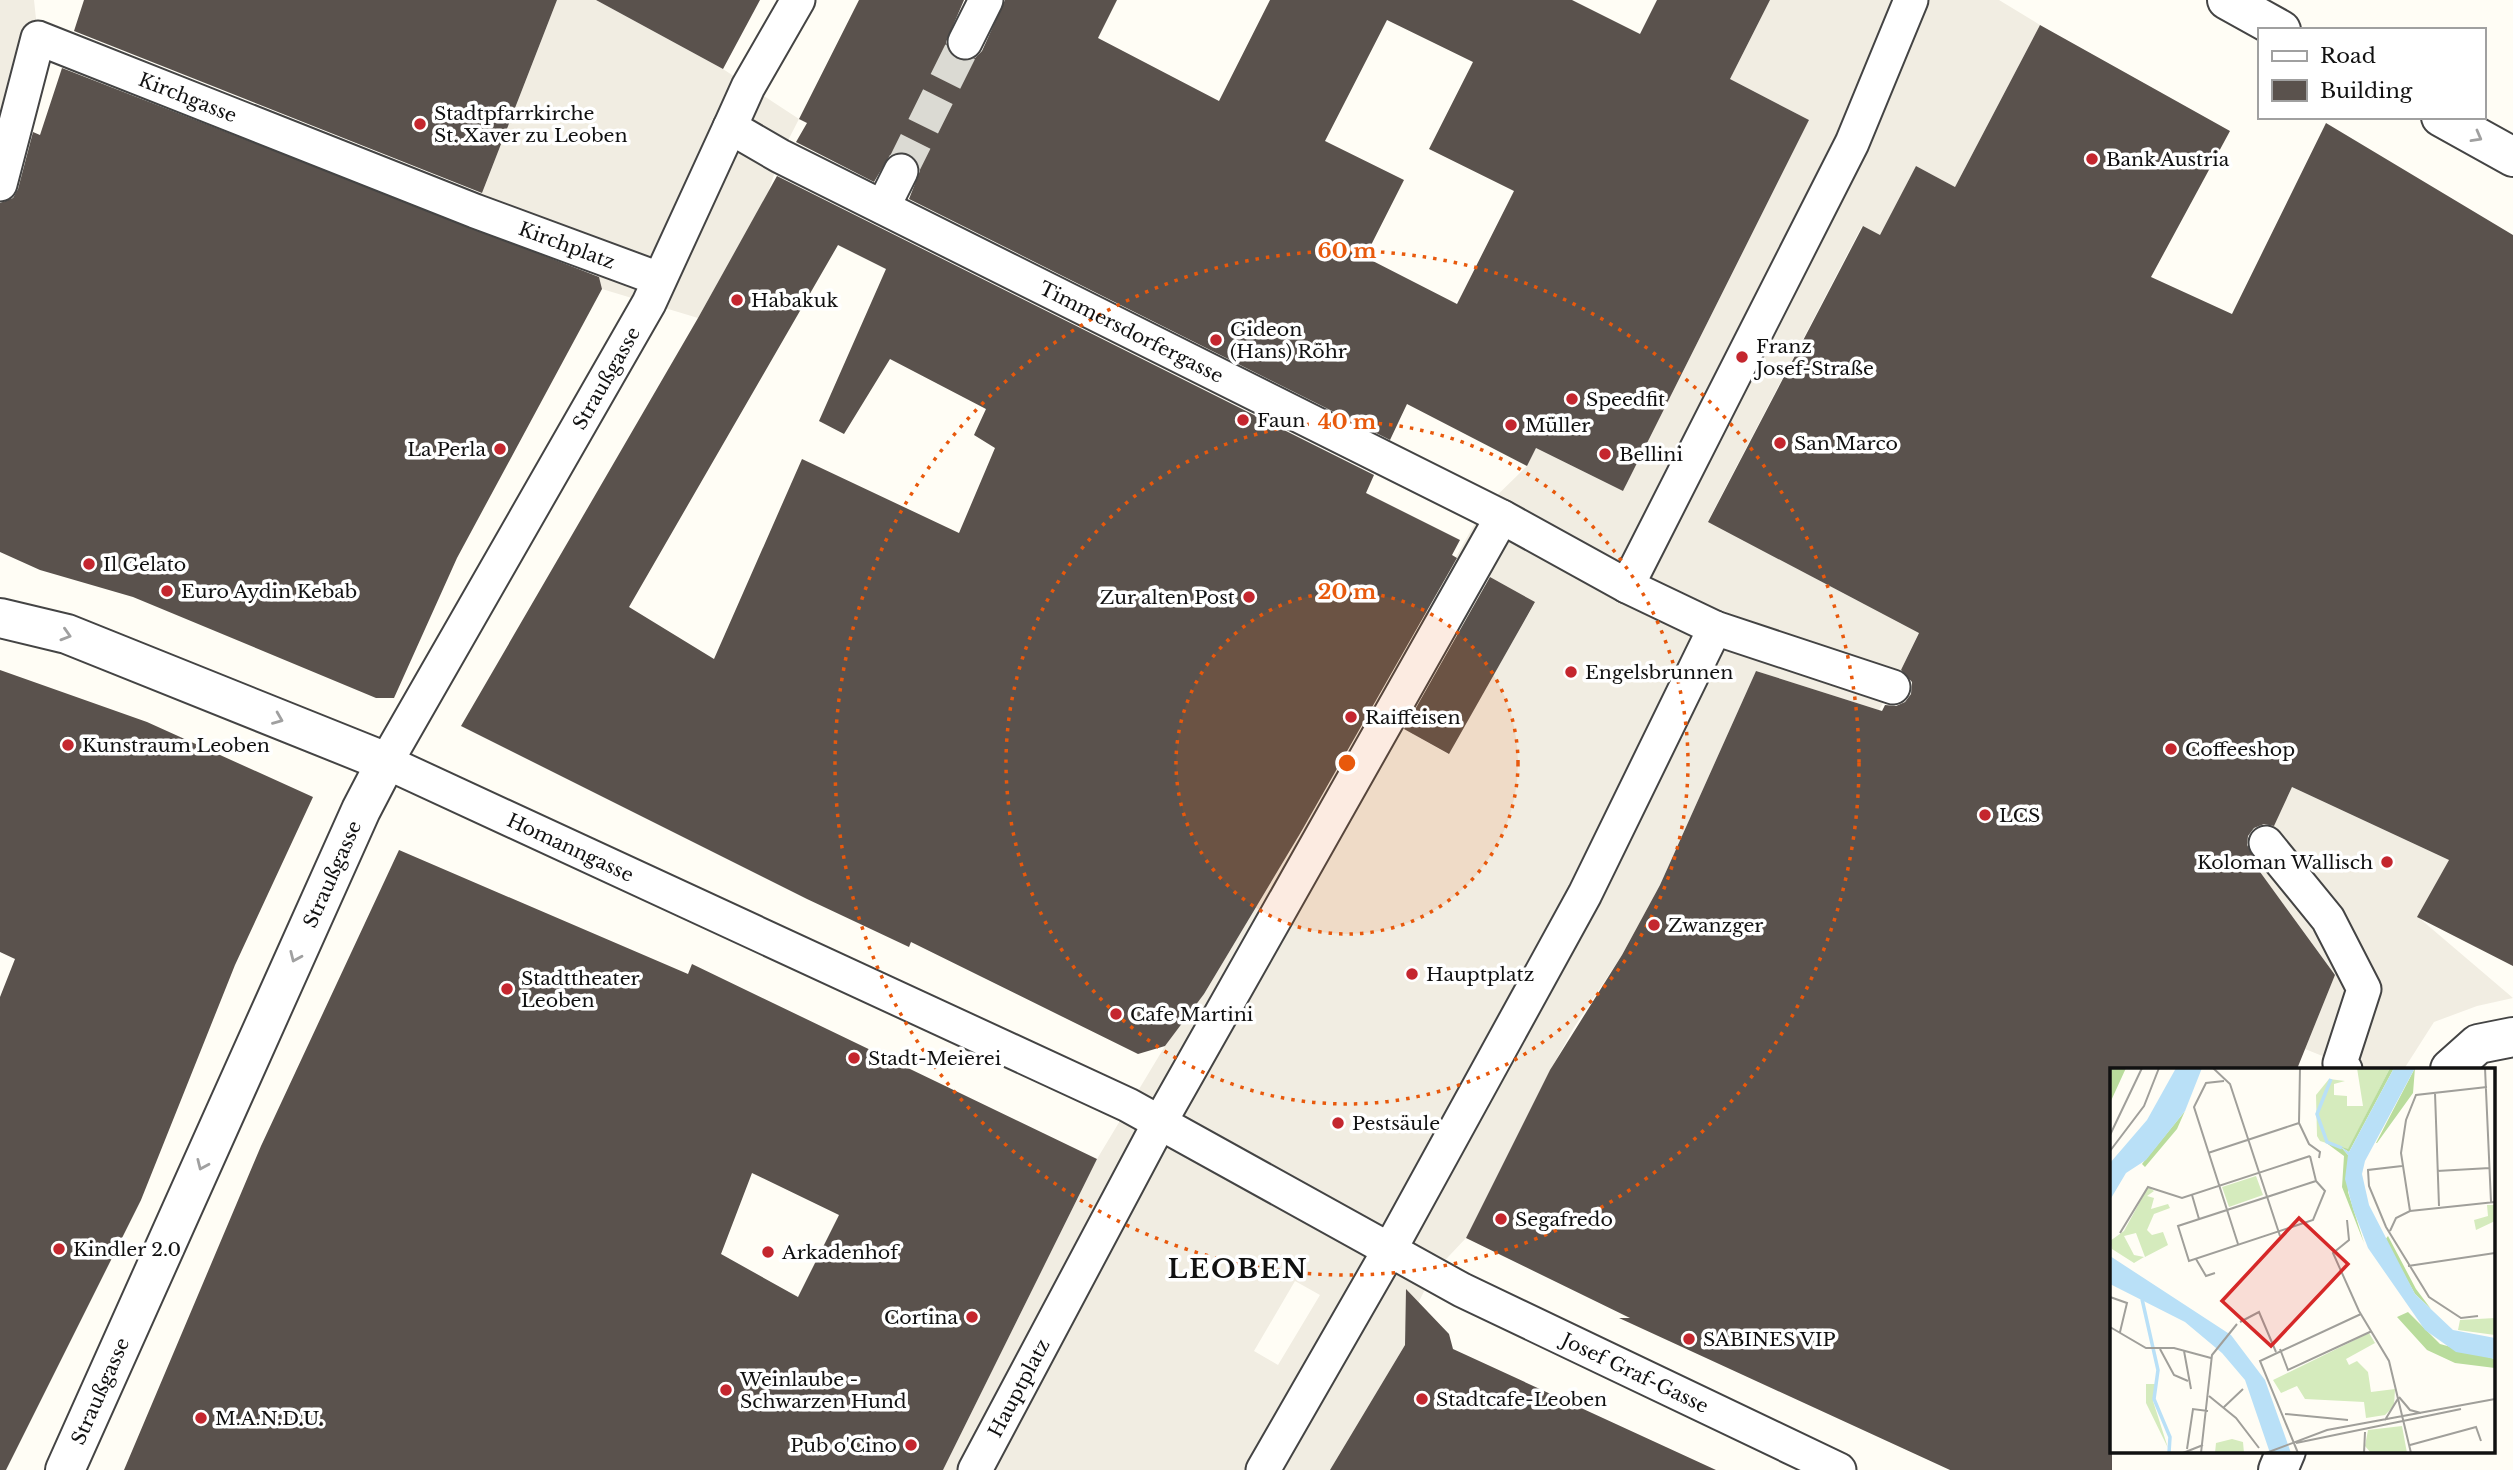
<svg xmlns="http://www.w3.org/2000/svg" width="2513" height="1470" font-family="'Libre Baskerville',serif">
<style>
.plaza{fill:#f1ede2;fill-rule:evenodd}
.building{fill:#5a524d;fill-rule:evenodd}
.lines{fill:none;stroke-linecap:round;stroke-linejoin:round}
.pedestrian-tunnel{stroke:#dbdad3;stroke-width:33;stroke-dasharray:33 17;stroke-linecap:butt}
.pedestrian-casing{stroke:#444;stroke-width:37}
.minor-casing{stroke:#444;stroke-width:42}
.pedestrian{stroke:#fff;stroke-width:33}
.minor{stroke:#fff;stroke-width:38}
.oneway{stroke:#a0a0a0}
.ring{fill:none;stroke:#e8590c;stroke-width:3.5;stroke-dasharray:3.5 7}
.poi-dot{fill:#c4262e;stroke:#fff;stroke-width:2.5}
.labels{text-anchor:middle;stroke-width:7;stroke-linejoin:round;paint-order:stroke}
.street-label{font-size:19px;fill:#111;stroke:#fff}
.poi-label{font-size:19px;fill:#111;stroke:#fff;text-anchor:start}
.district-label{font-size:26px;font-weight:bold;letter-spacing:2px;fill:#111;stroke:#fff}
.inset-river{fill:none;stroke:#b9e0f7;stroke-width:3.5}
.inset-road{fill:none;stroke:#a09f9a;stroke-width:2}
.view{fill:#d62828;fill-opacity:0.15;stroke:#d62828;stroke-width:3.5}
.inset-edge{fill:none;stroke:#111;stroke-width:3.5}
.centre{fill:#e8590c;stroke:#fff;stroke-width:3.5}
.ring-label{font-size:21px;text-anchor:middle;font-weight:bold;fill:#e8590c;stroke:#fff;stroke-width:7;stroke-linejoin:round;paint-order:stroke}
</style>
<rect width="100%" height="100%" fill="#fffdf5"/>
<path class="plaza" d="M0,0H34L38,38L0,121Z
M557,0H596L723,69L799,119L780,156L768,193L698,318L602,289L595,263L479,201Z
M1770,0H1999L2040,25L1955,187L1916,166L1880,236L1862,226L1708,521L1856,600L1921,628L1893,687L1879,710L1756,671L1660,885L1622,955L1573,1029L1544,1082L1466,1238L1433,1273L1405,1330V1345L1331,1470H943L1097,1159L1165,1046L1204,994L1301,832L1483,509L1527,466L1536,448L1623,491L1809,120L1730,79ZM1499,582L1535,603L1448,754L1413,734ZM1295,1281L1320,1295L1278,1365L1254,1351Z
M2292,787L2449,860L2418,917L2513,998L2477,1006L2434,1022L2404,1069H2355L2305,1049L2335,975L2255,865Z"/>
<path class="building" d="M84,0H557L482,193L74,31Z
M596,0H760L723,69Z
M859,0H964L946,42L949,53L965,61L975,58L982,51L1005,0H1117L1098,38L1219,101L1270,0H1572L1640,34L1657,0H1770L1730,79L1809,120L1623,491L1536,448L1527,466L1407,404L1390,440L909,199L920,171L917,161L910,154L901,152L890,155L874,182L796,142L807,123L799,119ZM1387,20L1473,62L1429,149L1514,191L1457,304L1365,257L1404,180L1325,141Z
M2040,25L2230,131L2151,277L2232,314L2326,123L2513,235V966L2417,917L2449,860L2292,787L2274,826L2264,824L2254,828L2248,836L2247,845L2257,862L2255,865L2335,975L2297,1069H2112V1470H1950L1619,1318H1630L1466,1238L1550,1070L1622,955L1660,885L1756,671L1882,711L1885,705L1896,706L1905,702L1911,694L1912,682L1901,670L1919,633L1708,522L1863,226L1880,235L1916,166L1955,187Z
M62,68L599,277L602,289L457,558L394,698H376L133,597L40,570L0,552V203L13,198L18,189L33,132L40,135Z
M777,176L1374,475L1366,493L1460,540L1452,555L1457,558L1301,832L1204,994L1165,1046L1138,1054L911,942L909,947L807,899L461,726L698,318ZM838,245L886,269L819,421L844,434L890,359L986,409L974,435L995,448L959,533L802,459L714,659L629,607Z
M1490,577L1535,602L1449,754L1404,729Z
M0,670L147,722L313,797L235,965L141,1200L6,1470H0V997L15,959L0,952Z
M399,850L688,974L692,964L1097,1159L943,1470H124L261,1146ZM752,1173L839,1215L798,1297L721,1254Z
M1406,1289L1449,1334L1453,1349L1716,1470H1330L1405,1345Z"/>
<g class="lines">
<path class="pedestrian-tunnel" d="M901,171L965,42"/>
<defs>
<g id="pedestrian">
<path id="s1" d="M798,0L748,87L730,127L780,156L1502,517L1627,586L1852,143L1911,0"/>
<path d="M965,42L986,0"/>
<path id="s2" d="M730,127L649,303L386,762L1128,1105L1462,1290L1839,1470"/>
<path id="s3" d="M0,184L38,38L475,211L659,279"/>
<path d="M883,207L901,171"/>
<path d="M1715,628L1893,687"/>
<path d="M2266,843L2328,919L2364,989L2340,1063L2345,1069"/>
<path id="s4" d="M975,1470L1160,1122L1502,517"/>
<path d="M1263,1470L1390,1249L1585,894L1715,628L1627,586"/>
</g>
<path id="minor" d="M2227,0L2281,30
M2441,117L2513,157
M0,618L67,634L386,762L361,810L65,1470
M2450,1069L2478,1044L2513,1037
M2278,1470L2286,1451"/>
</defs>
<use href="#pedestrian" class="pedestrian-casing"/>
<use href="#minor" class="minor-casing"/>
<use href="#pedestrian" class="pedestrian"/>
<use href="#minor" class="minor"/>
</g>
<defs><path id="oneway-chevron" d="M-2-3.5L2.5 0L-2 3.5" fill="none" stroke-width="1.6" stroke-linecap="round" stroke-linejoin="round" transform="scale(1.75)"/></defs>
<g class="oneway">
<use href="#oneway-chevron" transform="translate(2477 137) rotate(29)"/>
<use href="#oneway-chevron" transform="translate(66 635) rotate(17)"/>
<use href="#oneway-chevron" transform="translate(278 719) rotate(22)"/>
<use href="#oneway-chevron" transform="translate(295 957) rotate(114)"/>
<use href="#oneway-chevron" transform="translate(202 1165) rotate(114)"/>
</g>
<circle cx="1347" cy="763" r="171" fill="#e8590c" fill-opacity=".12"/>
<g class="ring">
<circle cx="1347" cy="763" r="171"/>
<circle cx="1347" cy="763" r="341"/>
<circle cx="1347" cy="763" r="512"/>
</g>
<g class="poi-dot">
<circle cx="420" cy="124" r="7"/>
<circle cx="2092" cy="159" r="7"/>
<circle cx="737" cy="300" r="7"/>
<circle cx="1216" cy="340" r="7"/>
<circle cx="1742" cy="357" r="7"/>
<circle cx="1572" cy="399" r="7"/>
<circle cx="1243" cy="420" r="7"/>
<circle cx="1511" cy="425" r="7"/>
<circle cx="1780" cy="443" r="7"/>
<circle cx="500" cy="449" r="7"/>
<circle cx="1605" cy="454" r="7"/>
<circle cx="89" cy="564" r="7"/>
<circle cx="167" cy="591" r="7"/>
<circle cx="1249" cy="597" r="7"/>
<circle cx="1571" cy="672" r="7"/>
<circle cx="1351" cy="717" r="7"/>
<circle cx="68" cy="745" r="7"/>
<circle cx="2171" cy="749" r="7"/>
<circle cx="1985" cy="815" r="7"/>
<circle cx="2387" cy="862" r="7"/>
<circle cx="1654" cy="925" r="7"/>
<circle cx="1412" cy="974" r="7"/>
<circle cx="507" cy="989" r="7"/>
<circle cx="1116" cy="1014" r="7"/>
<circle cx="854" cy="1058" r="7"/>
<circle cx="1338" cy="1123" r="7"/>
<circle cx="1501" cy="1219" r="7"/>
<circle cx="59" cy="1249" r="7"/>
<circle cx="768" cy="1252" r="7"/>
<circle cx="972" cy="1317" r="7"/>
<circle cx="1689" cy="1339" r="7"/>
<circle cx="726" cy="1390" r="7"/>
<circle cx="1422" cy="1399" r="7"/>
<circle cx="201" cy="1418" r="7"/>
<circle cx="911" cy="1445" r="7"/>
</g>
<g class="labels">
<g class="street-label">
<text dy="7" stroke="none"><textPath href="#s3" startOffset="312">Kirchgasse</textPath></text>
<text dy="7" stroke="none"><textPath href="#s3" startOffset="719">Kirchplatz</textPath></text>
<text dy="7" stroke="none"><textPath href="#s1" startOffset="595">Timmersdorfergasse</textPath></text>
<text transform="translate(606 378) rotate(-60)" y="7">Straußgasse</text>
<text dy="7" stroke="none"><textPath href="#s2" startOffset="926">Homanngasse</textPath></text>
<text transform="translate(332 874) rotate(-66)" y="7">Straußgasse</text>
<text dy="7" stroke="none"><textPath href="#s2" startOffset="2114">Josef Graf-Gasse</textPath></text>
<text dy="7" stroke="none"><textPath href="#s4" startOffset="93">Hauptplatz</textPath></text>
<text transform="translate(100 1391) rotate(-66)" y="7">Straußgasse</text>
</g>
<g class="poi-label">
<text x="434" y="120">Stadtpfarrkirche<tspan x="434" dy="22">St. Xaver zu Leoben</tspan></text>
<text x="2106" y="166">Bank Austria</text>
<text x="751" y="307">Habakuk</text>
<text x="1230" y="336">Gideon<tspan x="1230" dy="22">(Hans) Röhr</tspan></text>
<text x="1756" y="353">Franz<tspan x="1756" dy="22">Josef-Straße</tspan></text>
<text x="1586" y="406">Speedfit</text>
<text x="1257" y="427">Faun</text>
<text x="1525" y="432">Müller</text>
<text x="1794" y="450">San Marco</text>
<text x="486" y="456" text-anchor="end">La Perla</text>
<text x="1619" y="461">Bellini</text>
<text x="103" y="571">Il Gelato</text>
<text x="181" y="598">Euro Aydin Kebab</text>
<text x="1235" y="604" text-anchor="end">Zur alten Post</text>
<text x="1585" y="679">Engelsbrunnen</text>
<text x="1365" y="724">Raiffeisen</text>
<text x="82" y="752">Kunstraum Leoben</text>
<text x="2185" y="756">Coffeeshop</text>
<text x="1999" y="822">LCS</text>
<text x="2373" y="869" text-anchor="end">Koloman Wallisch</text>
<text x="1668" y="932">Zwanzger</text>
<text x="1426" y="981">Hauptplatz</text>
<text x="521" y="985">Stadttheater<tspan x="521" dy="22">Leoben</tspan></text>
<text x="1130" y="1021">Cafe Martini</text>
<text x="868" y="1065">Stadt-Meierei</text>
<text x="1352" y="1130">Pestsäule</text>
<text x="1515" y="1226">Segafredo</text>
<text x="73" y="1256">Kindler 2.0</text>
<text x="782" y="1259">Arkadenhof</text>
<text x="958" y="1324" text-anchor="end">Cortina</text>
<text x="1703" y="1346">SABINES VIP</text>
<text x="740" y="1386">Weinlaube -<tspan x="740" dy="22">Schwarzen Hund</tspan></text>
<text x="1436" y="1406">Stadtcafe-Leoben</text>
<text x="215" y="1425">M.A.N.D.U.</text>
<text x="897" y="1452" text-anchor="end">Pub o'Cino</text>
</g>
<g class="district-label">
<text x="1238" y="1278">LEOBEN</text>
</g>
</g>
<g transform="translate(2110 1068)">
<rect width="385" height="385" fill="#fffdf5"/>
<path d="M247,0H280L238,82L210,73L207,68L206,27L219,11L235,13L224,16V27L237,28V38H253ZM146,108L153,127L119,139L112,119ZM38,119L44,123L37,128L44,130L41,141L58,136L60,140L44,146L37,162L42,167L53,164L58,177L35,189L26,165L14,168L24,187L34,189L24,195L2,181L0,173L14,163ZM377,137H385V153L366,162L364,152L378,148ZM385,250V267L348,262L350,252ZM259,265L265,275L236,291L239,297L247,293L258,304L261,324L285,321L284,338L275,347L256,350L254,334L195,331L187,318L171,325L163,312ZM36,316H46L43,333L58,380L36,335ZM292,358L297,385H261L255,378L258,362ZM122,371L133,374L134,385H105L106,375Z" fill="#d5ebbd"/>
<path d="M0,0H16L0,35ZM94,0L67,61L35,99L32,96L75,43ZM280,0H284L239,84L231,79L238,87V124L254,175L232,119L234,88L215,74L238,81ZM305,0L303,25L267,75H266ZM278,168L306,221L321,241L305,226L275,172ZM298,244L330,276L385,291V300L345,295L317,282L287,249Z" fill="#b9dc9c"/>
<path d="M66,0H92L75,43L36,92L16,105L0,132V95L37,52ZM284,0H305L255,93L252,106L259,137L305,226L343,262L385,270V291L346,284L315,262L258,180L243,141L235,111L238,87L231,79L239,84ZM0,188L121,267L155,312L181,385H160L135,312L112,285L75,254L0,216Z" fill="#b9e0f7"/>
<path class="inset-river" d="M221,11L207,46L217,74L232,80M32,231L48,302L44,331L60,369L59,385"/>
<path class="inset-road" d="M103,0L120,16L170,168M190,0L189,55L199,76L210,84L209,90M375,0L381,134M114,13L96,15L84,39L128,176M325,25L329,138M0,67L32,0M0,83L34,38L49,0M98,85L189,55M200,88L206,113M292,98L258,102L259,118L276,159L319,229L351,250L368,248M327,103L380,100M206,113L215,123L203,152L79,193L68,158ZM82,127L89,151M300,143L291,85L296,52L306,27L377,19M237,152L239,172L223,185L249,243L279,293L301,385M280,163L286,150L300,143L385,134M10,165L38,119L72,130L200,88M86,191L96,208L105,205M298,198L385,185M0,229L17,235L10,264M130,254L149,244L166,284M0,259L36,280H64L101,290M50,281L64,307L78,313M170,281L178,302L262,263M74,283L81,321M99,328L126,350L149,380M289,329L300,342L311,345M114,339L133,321M175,346L238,352M275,352L289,329M186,375L351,341M300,377L366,359L371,373M77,381L83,341L98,343M73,385L93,377M91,385L102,287L127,256M156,385L217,362L385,331M188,385L150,293L251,246M254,385L255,364"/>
<path class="view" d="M189,150L238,196L161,278L112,233Z"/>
<rect width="385" height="385" class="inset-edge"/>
</g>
<circle cx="1347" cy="763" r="10" class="centre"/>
<g class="ring-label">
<text x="1347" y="258">60 m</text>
<text x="1347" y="429">40 m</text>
<text x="1347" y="599">20 m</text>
</g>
<rect x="2258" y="28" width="228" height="91" fill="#ffffff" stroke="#a0a0a0" stroke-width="2"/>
<rect x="2272" y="51" width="35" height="10" fill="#ffffff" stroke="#a0a0a0" stroke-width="2"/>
<text x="2320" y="63" font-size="21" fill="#111111">Road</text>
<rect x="2272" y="80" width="35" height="21" fill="#5a524d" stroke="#a0a0a0" stroke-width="2"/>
<text x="2320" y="98" font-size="21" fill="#111111">Building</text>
</svg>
